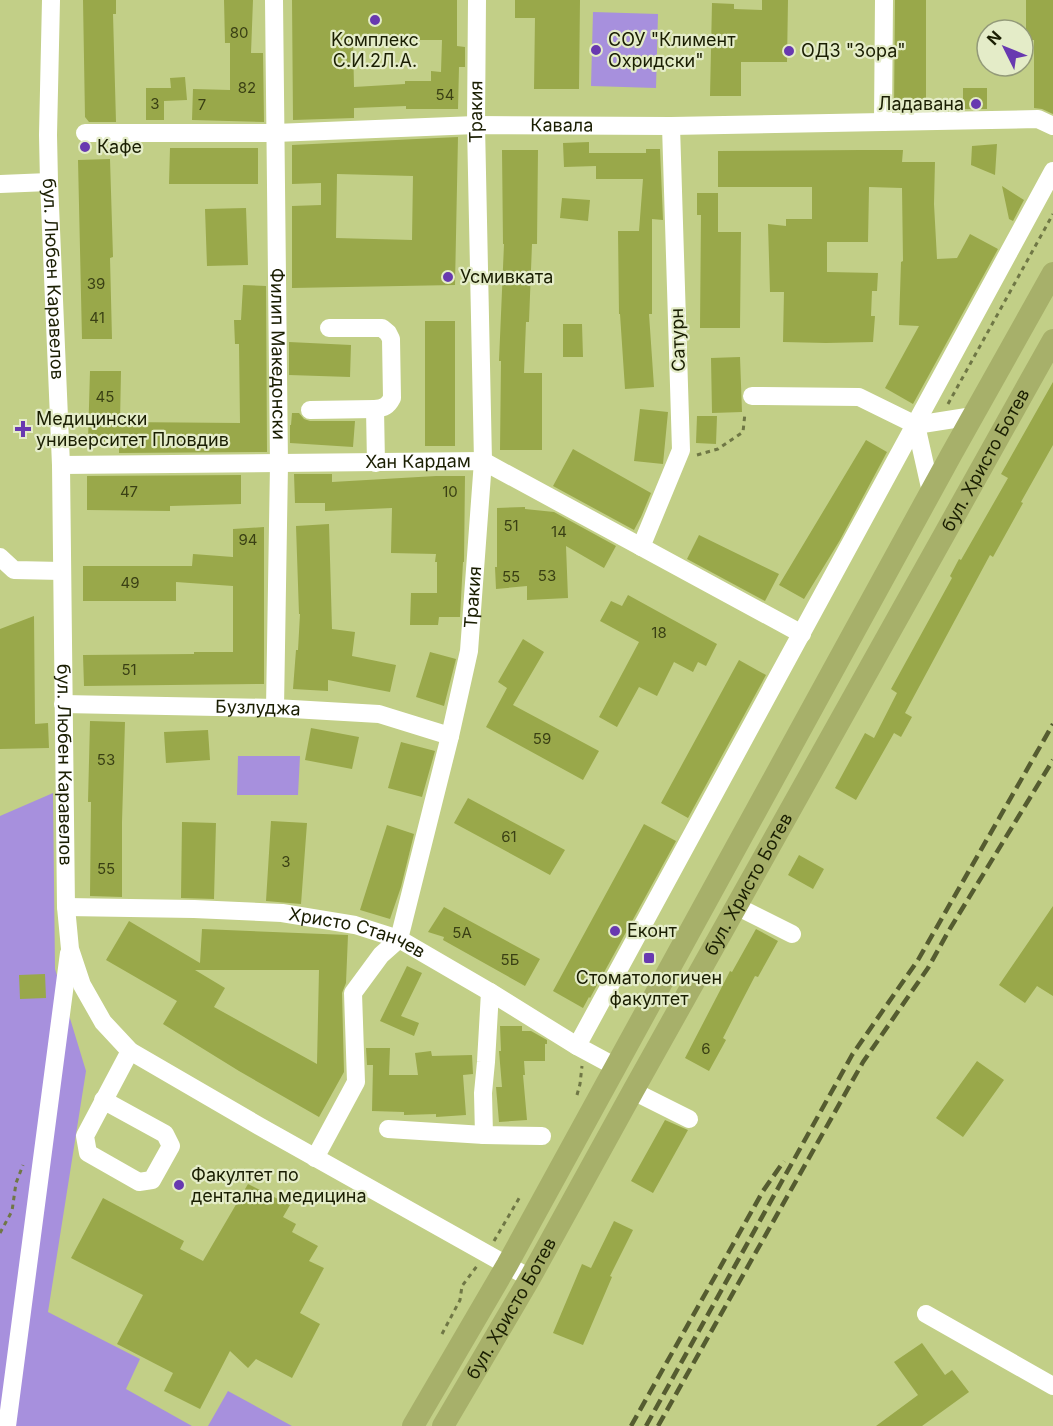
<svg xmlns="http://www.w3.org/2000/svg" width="1053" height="1426" font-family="Inter,sans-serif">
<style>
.green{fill:#a790dd}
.building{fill:#99a84a;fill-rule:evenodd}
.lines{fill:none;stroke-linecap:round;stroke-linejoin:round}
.path{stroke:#6f7745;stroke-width:3;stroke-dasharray:4.5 4.5;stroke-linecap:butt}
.minor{stroke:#fff;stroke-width:18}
.major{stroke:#a7b06a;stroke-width:22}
.rail{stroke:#555c30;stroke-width:4.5;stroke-dasharray:12 6;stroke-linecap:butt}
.poi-dot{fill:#6839b0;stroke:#e4ecc8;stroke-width:2}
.labels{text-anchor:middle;stroke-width:4.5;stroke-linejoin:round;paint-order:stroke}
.number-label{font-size:15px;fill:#3a4014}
.poi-label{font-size:18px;fill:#1a1e02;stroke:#e4ecc8;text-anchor:start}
.street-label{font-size:18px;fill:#1a1e02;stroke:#e4ecc8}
</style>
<rect width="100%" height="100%" fill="#c2cf87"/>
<path class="green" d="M593,12L658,14L656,88L591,86Z
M238,756H300L298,795H237Z
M53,793L55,969L86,1071L48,1312L140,1359L126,1389L192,1426H0V816Z
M228,1391L292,1426H208Z"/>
<path class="building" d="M83,0H116V14H113L116,122H89L85,117Z
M224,0H253L251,53H263L264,122L192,120L193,89L230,90V43H225Z
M292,0H457V46L465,47V67H459L458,109H406V106L354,108V118L293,120ZM353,40H442L441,72L431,71V81H405V84L354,87Z
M515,0H580L579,89H534L535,18H515Z
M762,0H788L787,62H741V96H710L712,3L734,4V9L762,10Z
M895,0H926V110H894Z
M1026,0H1053V114L1042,109L1034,108V40H1026Z
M185,77L187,100L164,101V120H146V88H171L170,78Z
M963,88H987V109H963Z
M458,137L455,285L292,288V206L321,205V183L292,184V145ZM337,174L413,176L412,240L336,238Z
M589,142V153H646V149H660L663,220L652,219V314H649L654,387L625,389L620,314H619L618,231H639L643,179H596V166L564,167L563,143Z
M997,144L995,175L971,165L972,146Z
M170,148H258V184H169Z
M502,150H538L537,244H532L529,322H526L524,373H542V450H500L501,361H499L504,244H503Z
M861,150H903L902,162H935L934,204L937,259L957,258L970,234L998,249L913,404L885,388L919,326L899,325L901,262L903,261L902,188L869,187L868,242H827V272L878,273L877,291H872L871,316H875L873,342L826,343L783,342L784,292H770L768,224L786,226V219H812V187H718V151Z
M110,159L113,257L110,258L112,339H82L78,160Z
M1002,186L1024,200L1013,221L1009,219Z
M697,193H718V232H741L740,328H700L701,215H697Z
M562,198L590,200L588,221L560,218Z
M246,208L248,265L207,266L205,209Z
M243,285L266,286L267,452L119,453V442L88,441L90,371H121L120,422L240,423L239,344H235L234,320H241Z
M425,321H455V446H425Z
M563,324H582L583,357H563Z
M289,342L351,345L350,377L289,375Z
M740,357L742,412L712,413L711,358Z
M1053,382V445L1021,502L1023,503L993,557L990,555L905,713L912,717L901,737L894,733L856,800L835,788L865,733L874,738L897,693L891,689L952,578L950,576L959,559L961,560L1008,478L1001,474Z
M640,409L668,412L663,464L634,461Z
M292,413H299L304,419L310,421H355L353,447L290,443V425H291Z
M697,416H717L716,444L696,443Z
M866,440L887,452L840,540L804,599L779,585Z
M573,449L651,493L641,517L634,530L553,486Z
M294,474H332V482L436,476H465L464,562H463L460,617H439L438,625H410L411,593H437V562H435L436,554L391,553L392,508L325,511V503H295Z
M241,475V504L170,506V511L87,510V476Z
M525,507V509L554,512L616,546L604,568L566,546L568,598L527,600V586L496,589L495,567H497V508Z
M329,524L332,629L355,632L352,656L396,665L390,692L328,680V691L293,689L296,650H298L300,614H299L296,526Z
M264,527V684L84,686L83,655L194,654V652H233V586L176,582V601H83V566H192L193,554L233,557V529Z
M699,535L779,574L765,601L687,559Z
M628,595L717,644L706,666L698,662L693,672L674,662L657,696L639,687L617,727L599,717L639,642L600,621L611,601L622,606Z
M34,616L35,724L48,723L49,748L0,749V629Z
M523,639L544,652L513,705L599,751L583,780L486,727L507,688L498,682Z
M430,652L456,659L444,706L416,697Z
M739,660L766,675L688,818L661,803Z
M90,721L125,722L122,822V897L90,896L91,802H88Z
M311,728L359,737L352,769L305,760Z
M208,730L210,760L166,763L164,732Z
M401,742L435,751L422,797L388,788Z
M468,798L565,850L550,875L454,823Z
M271,821L307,823L301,904L266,901Z
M182,822L216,823L214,899L181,898Z
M644,824L676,841L590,998L589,997L583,1008L553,991Z
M387,825L414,834L401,887L390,919L360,910Z
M799,855L824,869L813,889L788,875Z
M1053,906V996L1037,986L1025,1003L999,985Z
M444,907L540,959L525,986L443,940L444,937L428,932Z
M129,921L200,963L202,929L348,935L346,983L342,993L344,1072L319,1117L239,1071L163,1024L177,1001L106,960ZM195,970H319L317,1064L214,1007L225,988Z
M756,929L778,941L758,977L755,976L743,999L723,1038L726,1040L709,1071L685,1058L727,977L730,971L732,972Z
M407,966L422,973L401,1016L419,1023L414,1036L380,1021Z
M45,974L46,998L20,999L19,975Z
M500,1026H522V1031H531L547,1040V1044H545V1061H524L525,1075H523L527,1120L499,1122L496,1087H502L499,1051H501Z
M366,1048H390L389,1075H418L415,1053L431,1051L432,1056L472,1055L473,1074L463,1075L466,1115L436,1117V1114L404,1115V1112L372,1111L373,1065H367Z
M977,1061L1004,1080L963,1137L936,1118Z
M665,1120L688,1130L653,1193L631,1181Z
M248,1184L290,1205L283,1217L296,1224L292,1232L318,1246L309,1261L324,1268L300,1313L320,1324L292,1378L256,1359L248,1368L230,1351L200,1409L164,1391L173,1373L117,1344L143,1295L71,1258L103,1198L184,1241L180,1249L203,1261Z
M614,1221L633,1230L610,1276L612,1277L583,1345L553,1333L582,1264L591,1268Z
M922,1343L945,1375L952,1370L969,1392L922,1426H876L918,1395L894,1362Z"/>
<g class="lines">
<path class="path" d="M948,404L1053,214
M697,455L718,449L743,432L745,413
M577,1095L580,1084L582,1066
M0,1233L12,1211L16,1183L23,1165
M494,1241L521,1195
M442,1334L460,1300L462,1286L477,1266"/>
<g class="minor">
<path id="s1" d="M51,0L48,135L49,182L61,465L66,907L70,949L82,985L103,1022L130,1051L259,1126L530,1278"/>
<path id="s2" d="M274,0L279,464L275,708"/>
<path d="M883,122L884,0"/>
<path id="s3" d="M85,133H275L476,125L671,126L1038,119L1053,126"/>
<path d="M0,184L49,182"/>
<path d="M329,328H382L388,333L391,339L392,398C388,406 384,408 375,409L376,463"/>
<path d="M752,396L859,397L916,425"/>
<path d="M310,410L375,409"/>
<path d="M916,425L931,492"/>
<path d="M916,425L973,416"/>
<path id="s4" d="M61,465L483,461L802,634"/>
<path d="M641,547L681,450L671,126"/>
<path d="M0,557L14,570L62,571"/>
<path id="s5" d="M63,704L275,708L379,714L450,736"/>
<path d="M736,906L792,934"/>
<path id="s6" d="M66,907L194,909L282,913L355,925L399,939L490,992L577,1046L616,1067"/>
<path d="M490,992L486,1062L483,1093L484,1135L542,1136"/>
<path d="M577,1046L1053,171"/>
<path d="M633,1091L689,1119"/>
<path d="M103,1100L165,1134L171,1146L152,1180L139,1182L88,1153L85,1136L130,1051"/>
<path d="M388,1129L484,1135"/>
<path id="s7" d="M315,1158L356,1082L353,993L381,955L399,939L450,736L469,651L483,461L476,125L477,0"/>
<path d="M926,1314L1053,1386"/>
<path d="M7,1426L69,953"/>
</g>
<g class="major">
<path d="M413,1426L507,1265L951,455L1053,273"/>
<path id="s8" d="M443,1426L530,1278L633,1091L1053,340"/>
</g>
<path class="rail" d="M631,1426L763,1191L784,1161
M646,1426L852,1055L918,960L1053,724
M658,1426L863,1062L928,968L948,932L1053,760"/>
</g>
<g class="poi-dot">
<circle cx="375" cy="20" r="6"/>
<circle cx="596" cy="50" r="6"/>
<circle cx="789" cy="51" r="6"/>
<circle cx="976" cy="104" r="6"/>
<circle cx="85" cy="147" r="6"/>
<circle cx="448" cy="277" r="6"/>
<path d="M20 420h6v6h6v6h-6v6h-6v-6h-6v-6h6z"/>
<circle cx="615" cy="931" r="6"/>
<rect x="643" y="952" width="12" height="12" rx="3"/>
<circle cx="179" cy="1185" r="6"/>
</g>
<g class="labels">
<g class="number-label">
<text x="239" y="38">80</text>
<text x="247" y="93">82</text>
<text x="445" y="100">54</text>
<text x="155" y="109">3</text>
<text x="202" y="110">7</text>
<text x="96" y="289">39</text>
<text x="97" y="323">41</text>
<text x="105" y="402">45</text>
<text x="129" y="497">47</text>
<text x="450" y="497">10</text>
<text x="511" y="531">51</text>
<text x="559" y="537">14</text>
<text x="248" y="545">94</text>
<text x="547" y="581">53</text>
<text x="511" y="582">55</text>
<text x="130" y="588">49</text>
<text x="659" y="638">18</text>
<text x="129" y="675">51</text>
<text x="542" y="744">59</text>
<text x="106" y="765">53</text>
<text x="509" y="842">61</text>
<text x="286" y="867">3</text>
<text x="106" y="874">55</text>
<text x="462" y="938">5А</text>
<text x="510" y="965">5Б</text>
<text x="706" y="1054">6</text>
</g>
<g class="poi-label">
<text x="375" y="46" text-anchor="middle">Kомплекс<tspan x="375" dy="21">С.И.2Л.А.</tspan></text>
<text x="608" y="46">СОУ "Климент<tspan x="608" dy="21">Охридски"</tspan></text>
<text x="801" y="57">ОДЗ "Зора"</text>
<text x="964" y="110" text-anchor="end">Ладавана</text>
<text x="97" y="153">Кафе</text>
<text x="460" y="283">Усмивката</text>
<text x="36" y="425">Медицински<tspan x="36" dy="21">университет Пловдив</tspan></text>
<text x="627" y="937">Еконт</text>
<text x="649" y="984" text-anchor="middle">Стоматологичен<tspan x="649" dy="21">факултет</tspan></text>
<text x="191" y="1181">Факултет по<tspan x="191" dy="21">дентална медицина</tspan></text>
</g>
<g class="street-label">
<text dy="6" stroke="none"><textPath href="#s7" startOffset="1083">Тракия</textPath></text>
<text dy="6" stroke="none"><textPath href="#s3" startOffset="477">Кавала</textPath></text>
<text dy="6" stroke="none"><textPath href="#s1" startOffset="279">бул. Любен Каравелов</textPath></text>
<text transform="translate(678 340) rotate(-92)" y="6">Сатурн</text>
<text dy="6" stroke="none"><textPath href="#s2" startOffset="354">Филип Македонски</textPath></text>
<text dy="6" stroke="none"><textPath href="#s8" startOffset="1108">бул. Христо Ботев</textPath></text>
<text dy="6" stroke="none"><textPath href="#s4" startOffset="357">Хан Кардам</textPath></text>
<text dy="6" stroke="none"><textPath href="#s7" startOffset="597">Тракия</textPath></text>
<text dy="6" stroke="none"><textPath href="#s5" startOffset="195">Бузлуджа</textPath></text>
<text dy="6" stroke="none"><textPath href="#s1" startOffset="765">бул. Любен Каравелов</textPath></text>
<text dy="6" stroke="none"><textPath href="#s8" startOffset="622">бул. Христо Ботев</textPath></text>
<text dy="6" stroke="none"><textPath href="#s6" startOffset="294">Христо Станчев</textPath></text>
<text dy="6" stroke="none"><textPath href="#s8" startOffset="136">бул. Христо Ботев</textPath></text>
</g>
</g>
<g transform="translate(1005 48) rotate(313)"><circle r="28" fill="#e4ecc8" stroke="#939a79" stroke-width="1.5"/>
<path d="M0-4.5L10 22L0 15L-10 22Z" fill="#6839b0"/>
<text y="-9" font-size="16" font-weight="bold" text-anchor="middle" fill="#1a1e02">N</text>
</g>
</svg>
